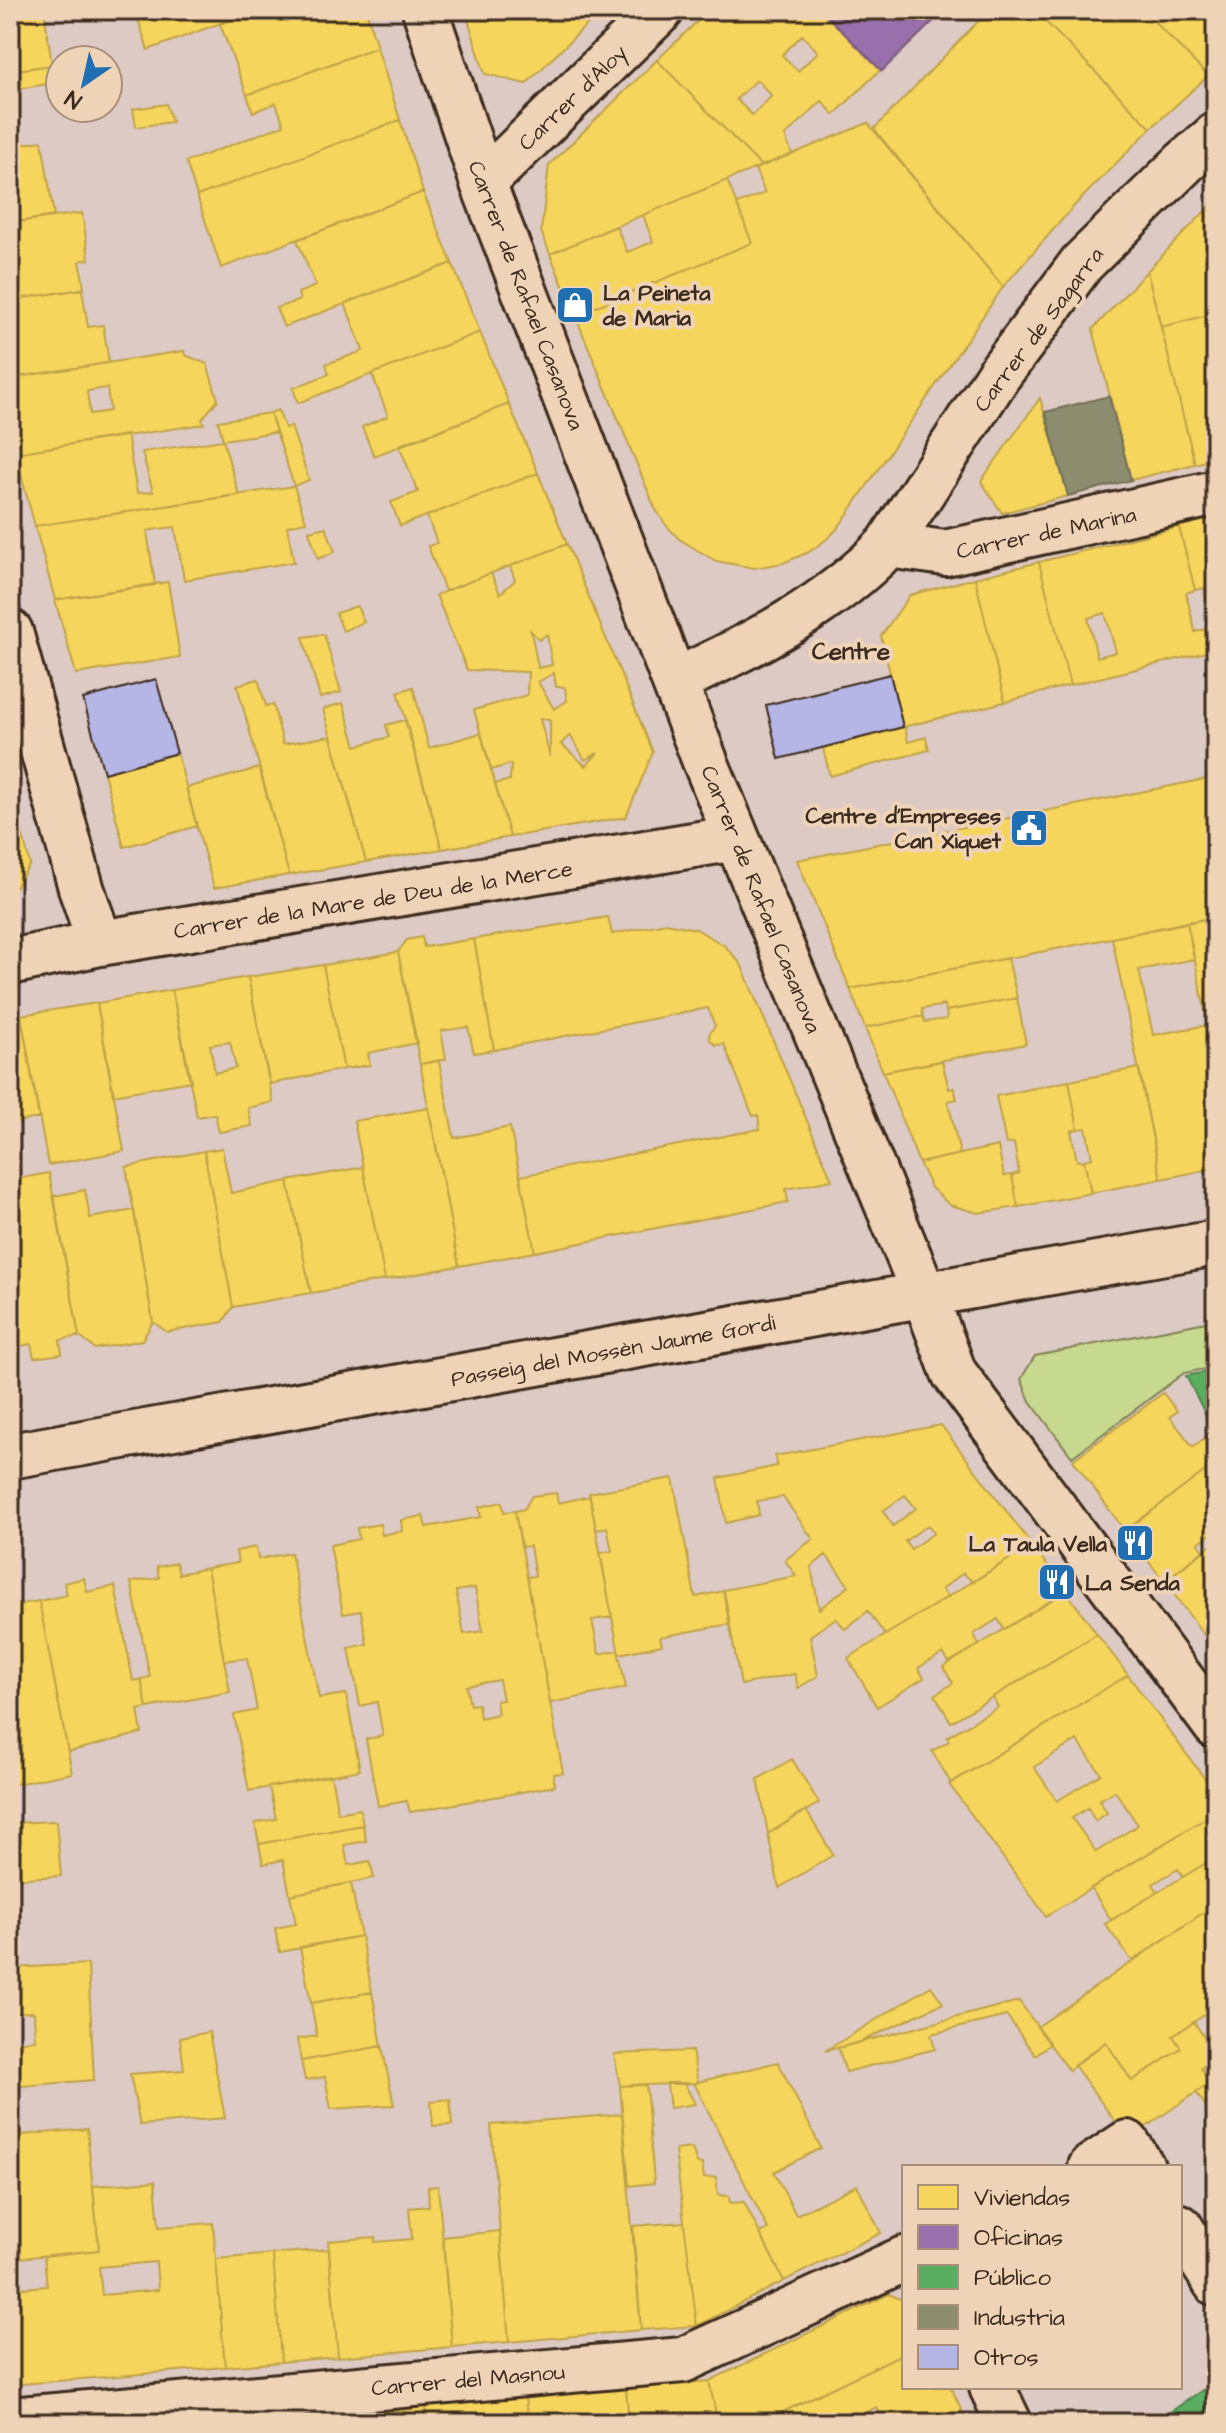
<svg xmlns="http://www.w3.org/2000/svg" width="1226" height="2433" font-family="'Architects Daughter',sans-serif">
<style>
.green{fill:#c7d98e;stroke:#818256;stroke-width:2}
.homes{fill:#f6d55c;stroke:#bea249;stroke-width:2;fill-rule:evenodd}
.offices{fill:#9970ab;stroke:#7d5b81;stroke-width:2}
.public{fill:#5aae61;stroke:#51864d;stroke-width:2}
.industry{fill:#8c8c6e;stroke:#746f56;stroke-width:2}
.building{fill:#b5b5e6;stroke:#3b2a1e;stroke-width:2}
.lines{fill:none;stroke-linecap:round;stroke-linejoin:round}
.minor-casing{stroke:#3b2a1e;stroke-width:50}
.minor{stroke:#efd3b6;stroke-width:44}
.labels{text-anchor:middle;stroke-width:8;stroke-linejoin:round;paint-order:stroke}
.street-label{font-size:22px;fill:#3b2a1e;stroke:#efd3b6}
.poi-label{font-size:22px;font-weight:bold;fill:#3b2a1e;stroke:#efd3b6;text-anchor:start}
.neighbourhood-label{font-size:24px;font-weight:bold;fill:#3b2a1e;stroke:#efd3b6}
</style>
<rect width="100%" height="100%" fill="#decac4"/>
<filter id="ink" filterUnits="userSpaceOnUse"><feTurbulence type="fractalNoise" baseFrequency=".0125" numOctaves="2"/><feDisplacementMap in="SourceGraphic" scale="16" xChannelSelector="R" yChannelSelector="G"/><feConvolveMatrix kernelMatrix="1 2 1 2 8 2 1 2 1" color-interpolation-filters="sRGB"/></filter>
<g filter="url(#ink)">
<path class="green" d="M1216,1320V1367L1184,1373L1072,1457L1030,1401L1021,1379L1035,1356Z"/>
<path class="homes" d="M10,10H44L52,65L10,71Z
M135,10H256L148,50Z
M256,10H366L377,47L247,95L220,24Z
M465,10H602L526,84L485,74Z
M709,10H821L880,70L834,115L822,101L785,136L792,154L761,166L657,60ZM802,35L818,52L798,71L782,55ZM757,80L772,96L752,115L736,99Z
M989,10H1034L1151,128L1074,206L1003,287L874,129Z
M1034,10H1143L1208,76L1151,128Z
M1143,10H1216V69L1208,76Z
M377,47L400,120L197,196L186,162L284,125L276,103L253,112L247,95Z
M657,60L761,166L550,254L541,231L549,165Z
M52,65L55,83L10,90V71Z
M166,104L172,122L136,127L133,109Z
M400,120L423,192L221,268L197,196Z
M868,123L1003,287L838,528L828,538L809,552L783,563L754,568L716,561L679,539L665,524L655,508L575,315L752,243L737,204L765,193L755,169Z
M42,141L54,216L10,223V146Z
M727,180L752,243L575,315L550,254L616,226L627,252L653,242L643,215Z
M423,192L452,263L284,327L276,308L300,300L298,293L316,286L297,240Z
M1216,200V313L1161,327L1147,271Z
M82,213L89,259L80,261L84,289L10,300V223Z
M452,263L480,332L298,403L293,388L329,374L326,364L363,351L345,303Z
M1147,271L1195,464L1131,480L1093,329Z
M82,289L88,327L103,325L109,363L10,378V300Z
M1216,313V458L1195,464L1161,327Z
M480,332L509,404L374,456L362,427L388,416L372,374Z
M184,351L185,355L207,364L218,400L202,419L204,424L15,453L10,436V378ZM107,388L110,411L90,414L87,391Z
M1040,398L1068,496L1002,513L981,481Z
M509,404L538,473L400,526L391,502L418,492L399,445Z
M278,410L285,428L291,426L309,480L294,486L270,413Z
M270,413L276,432L223,440L218,421Z
M127,435L137,493L153,492L142,452L223,440L239,495L35,526L15,453Z
M538,473L567,544L445,591L428,546L437,543L427,516Z
M294,486L306,522L287,526L294,562L184,580L175,527L158,529L147,531L155,585L55,600L35,526Z
M1216,517V650L1211,651L1205,629L1213,627L1204,588L1195,590L1179,527Z
M326,527L335,552L318,559L309,531Z
M1179,527L1195,590L1186,593L1195,632L1205,629L1211,651L1070,685L1039,562ZM1105,613L1116,652L1097,657L1088,618Z
M567,544L653,752L626,817L510,837L495,784L510,780L511,764L491,770L474,710L527,695L528,672L467,670L436,595L491,573L500,594L515,580L510,566ZM531,631L539,640L547,634L552,665L538,668ZM554,673L556,687H565L567,701L554,709L538,682ZM540,719L550,720V757ZM570,735L585,760L598,753L586,766L561,744Z
M1039,562L1070,685L1005,702L975,578Z
M975,578L1005,702L903,727L881,636L910,595Z
M168,582L180,657L76,674L55,600Z
M357,606L364,622L343,631L336,613Z
M324,634L341,692L320,698L303,637Z
M258,679L266,706L273,704L283,744L331,736L366,862L289,875L237,685Z
M413,687L429,748L481,733L510,837L442,849L398,692Z
M343,703L356,746L389,737L386,725L405,720L442,849L366,862L323,709Z
M905,727L908,742L926,737L929,750L830,776L823,748Z
M177,753L197,826L124,847L104,773Z
M259,768L289,875L214,888L186,788Z
M1216,777V917L1112,938L850,989L797,860Z
M15,805L30,864L10,895V806Z
M608,917L612,934L666,923L696,929L725,946L741,964L832,1180L786,1189L788,1202L535,1252L520,1176L760,1129L758,1115L753,1116L724,1044L716,1045L710,1040L709,1034L715,1026L708,1008L494,1050L474,939Z
M1216,917V1064L1187,922Z
M1187,922L1194,959L1139,970L1153,1035L1208,1025L1216,1064V1168L1161,1179L1112,938Z
M422,937L424,947L474,939L494,1050L474,1053L468,1027L441,1031L446,1059L420,1064L398,952L407,940Z
M398,952L417,1043L368,1053L370,1065L344,1069L323,965Z
M1008,958L1017,998L946,1011L945,1005L922,1009L923,1016L865,1028L850,989Z
M323,965L344,1069L270,1084L248,977Z
M248,977L273,1102L248,1108L252,1126L219,1132L215,1114L197,1117L172,990ZM230,1042L236,1068L215,1073L210,1045Z
M172,990L191,1081L113,1095L97,1003Z
M1017,998L1026,1044L883,1072L865,1028L923,1016L925,1022L947,1019L946,1011Z
M97,1003L124,1151L48,1165L21,1015Z
M21,1015L39,1118L10,1123V1017Z
M439,1061L454,1138L510,1127L535,1252L459,1266L420,1064Z
M942,1061L949,1089L954,1088L957,1099L948,1101L960,1154L919,1163L883,1072Z
M1139,1068L1161,1179L1091,1193L1084,1160L1092,1158L1086,1128L1078,1129L1069,1081Z
M1069,1081L1078,1129L1071,1131L1077,1161L1084,1160L1091,1193L1018,1207L1012,1175L1019,1173L1014,1143L1006,1144L996,1096Z
M429,1108L459,1266L385,1280L354,1121Z
M998,1146L1004,1176L1012,1175L1018,1207L978,1213L950,1205L931,1188L919,1163Z
M222,1148L231,1193L288,1181L311,1293L233,1307L204,1151Z
M204,1151L233,1307L223,1322L167,1332L153,1322L126,1167Z
M363,1167L385,1280L311,1293L288,1181Z
M49,1173L79,1336L60,1340L62,1354L34,1358L31,1344L10,1348V1180Z
M85,1190L90,1218L134,1210L153,1322L142,1340L95,1349L79,1336L54,1196Z
M1163,1393L1177,1411L1170,1417L1193,1447L1214,1431L1216,1463L1125,1531L1073,1460Z
M941,1425L1032,1545L973,1582L963,1573L942,1589L948,1597L885,1635L868,1611L845,1629L836,1618L810,1636L818,1676L798,1688L795,1674L741,1685L723,1590L796,1576L785,1560L813,1539L783,1497L757,1501L759,1515L726,1523L718,1478L777,1466L775,1456ZM905,1495L916,1508L893,1526L883,1511ZM928,1525L934,1533L911,1549L905,1541ZM826,1555L849,1586L819,1609L811,1567Z
M1216,1463V1541L1211,1534L1198,1543L1204,1551L1164,1581L1125,1531Z
M673,1478L695,1597L724,1591L730,1624L660,1637L662,1645L619,1654L600,1553L612,1551L607,1527L596,1530L589,1493Z
M556,1493L558,1503L590,1496L612,1617L592,1620L599,1654L618,1650L626,1688L550,1703L527,1577L535,1576L530,1546L521,1547L515,1511L524,1509L532,1496Z
M502,1502L504,1512L515,1511L563,1773L553,1774L555,1786L410,1812L407,1801L378,1806L366,1739L383,1736L377,1702L360,1706L349,1648L367,1644L361,1611L343,1614L330,1545L359,1539L357,1528L380,1524L382,1535L402,1531L401,1520L423,1516L426,1527L481,1517L479,1507ZM475,1588L483,1631L464,1634L456,1591ZM499,1680L503,1700L496,1701L498,1714L480,1718L478,1704L470,1705L466,1686Z
M1216,1541V1651L1164,1581Z
M1032,1545L1066,1591L1004,1629L998,1619L974,1634L979,1645L949,1662L943,1653L918,1668L924,1678L877,1707L848,1658Z
M256,1547L258,1559L291,1553L319,1698L346,1694L360,1770L249,1791L234,1715L257,1710L247,1658L224,1661L207,1568L238,1563L236,1551Z
M176,1563L179,1574L207,1568L230,1692L147,1708L141,1679L150,1677L131,1582L159,1578L157,1567Z
M84,1578L87,1592L115,1586L133,1681L141,1679L147,1708L138,1710L142,1733L68,1752L39,1601L67,1595L64,1583Z
M1066,1591L1097,1634L951,1722L935,1695L953,1683L943,1667Z
M39,1601L72,1773L10,1785V1606Z
M1097,1634L1128,1675L951,1783L932,1751L949,1741L947,1737L998,1707L993,1697Z
M1128,1675L1216,1794V1812L1046,1916L949,1784ZM1077,1740L1101,1774L1057,1801L1034,1767ZM1115,1791L1138,1825L1096,1852L1072,1818L1088,1808L1095,1821L1107,1813L1099,1800Z
M792,1759L819,1803L768,1834L758,1779Z
M331,1775L338,1813L360,1809L363,1825L259,1844L255,1823L276,1819L269,1787Z
M806,1810L833,1855L779,1888L768,1834Z
M1216,1812V1857L1183,1877L1178,1869L1161,1879L1153,1884L1158,1892L1111,1920L1091,1888Z
M56,1821L61,1876L10,1879V1823Z
M363,1825L366,1841L344,1845L348,1865L370,1861L374,1878L290,1895L283,1860L263,1864L259,1844Z
M1216,1857V1904L1132,1961L1105,1924Z
M351,1883L361,1936L280,1952L275,1928L296,1924L290,1895Z
M1216,1904V2007L1173,2036L1181,2048L1132,2081L1106,2042L1069,2070L1037,2027Z
M361,1936L372,1992L311,2003L300,1947Z
M88,1964L94,2080L10,2087V2042L35,2040L34,2012L10,2013V1968Z
M931,1986L943,2003L860,2042L825,2051Z
M372,1992L382,2046L301,2061L297,2039L317,2036L311,2003Z
M1019,2001L1050,2044L1035,2055L1007,2016L931,2034L935,2049L846,2072L838,2048Z
M1194,2022L1216,2055V2058L1201,2068L1210,2083L1128,2139L1074,2065L1106,2042L1132,2081L1181,2048L1173,2036Z
M209,2032L225,2118L140,2125L130,2074L184,2070L180,2038Z
M382,2046L394,2105L331,2109L325,2077L305,2080L301,2061Z
M692,2051L698,2083L620,2086L614,2054Z
M778,2062L821,2148L774,2172L796,2215L857,2185L881,2233L784,2281L760,2233L768,2229L694,2083Z
M1216,2079V2121L1196,2092Z
M667,2083H684L695,2104L670,2108Z
M646,2084L654,2183L629,2186L620,2086Z
M17,2086L21,2135L10,2136V2087Z
M450,2099L452,2125L433,2126L431,2101Z
M622,2114L641,2330L509,2342L491,2125Z
M87,2129L99,2250L10,2259V2136Z
M692,2148L697,2163L702,2164L704,2178L716,2177L718,2195L729,2196L730,2203L744,2202L784,2281L697,2326L675,2150Z
M155,2181L159,2227L213,2223L225,2367L10,2385V2289L47,2286L44,2256L99,2250L93,2186ZM156,2262L158,2290L102,2295L99,2267Z
M438,2186L452,2347L338,2357L328,2241L375,2237V2242L412,2239L409,2208L429,2206L428,2187Z
M684,2222L697,2326L641,2330L633,2226Z
M500,2231L509,2342L452,2347L443,2237Z
M329,2249L338,2357L281,2362L273,2254Z
M273,2254L281,2362L225,2367L216,2259Z
M889,2294L904,2301V2353L760,2423H718L709,2381Z
M904,2353V2387H951L967,2422L869,2423L881,2417L877,2407L845,2423H760Z
M709,2381L718,2423H629L626,2388Z
M626,2388L629,2423H528L525,2398Z
M525,2398L528,2423H428L426,2406Z
M410,2401L426,2406L428,2423H361L360,2412L410,2408Z
M360,2412L361,2423H292L291,2418Z"/>
<path class="offices" d="M821,10H945L882,71Z"/>
<path class="public" d="M1216,1370V1435L1186,1376Z
M1216,2381V2423H1154Z"/>
<path class="industry" d="M1109,396L1131,480L1068,496L1045,412Z"/>
<path class="building" d="M890,674L903,727L779,759L766,705Z
M156,679L177,753L104,773L83,699Z"/>
<g class="lines">
<defs>
<path id="minor" d="M425,10L483,183L705,761L925,1296L954,1373L1216,1726
M483,183L661,10
M888,545L945,553L1216,493
M10,632L82,891L100,943
M675,681C751,646 830,606 888,545L999,374L1082,263L1185,162L1216,135
M10,962L100,943L736,838
M10,1456L1216,1243
M1091,2167L1127,2143L1142,2167
M1180,2227L1216,2283
M992,2387L1009,2423
M10,2420L683,2360L904,2259"/>
</defs>
<use href="#minor" class="minor-casing"/>
<use href="#minor" class="minor"/>
</g>
</g>
<defs>
<symbol id="shop-square" viewBox="-11 -11 22 22"><rect x="-9" y="-9" width="18" height="18" rx="4" fill="#1f6fb2" stroke="#efd3b6"/><path d="M-5-2.5h2.3a2.7 3.5 0 0 1 5.4 0H5L5.5 6h-11ZM-1.5-2.5h3a1.5 2.3 0 0 0-3 0Z" fill="#fff"/></symbol>
<symbol id="civic-square" viewBox="-11 -11 22 22"><rect x="-9" y="-9" width="18" height="18" rx="4" fill="#1f6fb2" stroke="#efd3b6"/><path d="M-.6-6.5H3V-4.5H.6V-3L4-1V1h2V6H-6V1h2V-1L-.6-3ZM-1.2 2.5V6h2.4V2.5Z" fill="#fff"/></symbol>
<symbol id="restaurant-square" viewBox="-11 -11 22 22"><rect x="-9" y="-9" width="18" height="18" rx="4" fill="#1f6fb2" stroke="#efd3b6"/><path d="M-5-6h1v4h1v-4h1v4h1v-4h1v5L-1.5 .5V6h-2V.5L-5-1ZM5-6V6H3V1.5H1.5Q1.5-4 5-6Z" fill="#fff"/></symbol>
</defs>
<g fill-rule="evenodd">
<use href="#shop-square" x="553" y="283" width="44" height="44"/>
<use href="#civic-square" x="1007" y="806" width="44" height="44"/>
<use href="#restaurant-square" x="1113" y="1521" width="44" height="44"/>
<use href="#restaurant-square" x="1035" y="1560" width="44" height="44"/>
</g>
<g class="labels">
<g class="street-label">
<text transform="translate(572 97) rotate(-44)" y="8">Carrer d'Aloy</text>
<text transform="translate(527 295) rotate(69)" y="8">Carrer de Rafael Casanova</text>
<text transform="translate(1038 329) rotate(-53)" y="8">Carrer de Sagarra</text>
<text transform="translate(1046 532) rotate(-12)" y="8">Carrer de Marina</text>
<text transform="translate(373 899) rotate(-9)" y="8">Carrer de la Mare de Deu de la Merce</text>
<text transform="translate(762 899) rotate(68)" y="8">Carrer de Rafael Casanova</text>
<text transform="translate(613 1350) rotate(-10)" y="8">Passeig del Mossèn Jaume Gordi</text>
<text transform="translate(468 2379) rotate(-5)" y="8">Carrer del Masnou</text>
</g>
<g class="poi-label">
<text x="603" y="300">La Peineta<tspan x="603" dy="25">de Maria</tspan></text>
<text x="1001" y="823" text-anchor="end">Centre d'Empreses<tspan x="1001" dy="25">Can Xiquet</tspan></text>
<text x="1107" y="1551" text-anchor="end">La Taula Vella</text>
<text x="1085" y="1590">La Senda</text>
</g>
<g class="neighbourhood-label">
<text x="851" y="659">Centre</text>
</g>
</g>
<rect width="1226" height="2433" fill="none" stroke="#efd3b6" stroke-width="40"/>
<rect x="20" y="20" width="1186" height="2393" fill="none" stroke="#3b2a1e" stroke-width="3" filter="url(#ink)"/>
<rect x="902" y="2165" width="280" height="224" fill="#efd3b6" stroke="#a78f79" stroke-width="2"/>
<rect x="918" y="2185" width="40" height="24" fill="#f6d55c" stroke="#a78f79" stroke-width="2"/>
<text x="974" y="2205" font-size="24" fill="#3b2a1e">Viviendas</text>
<rect x="918" y="2225" width="40" height="24" fill="#9970ab" stroke="#a78f79" stroke-width="2"/>
<text x="974" y="2245" font-size="24" fill="#3b2a1e">Oficinas</text>
<rect x="918" y="2265" width="40" height="24" fill="#5aae61" stroke="#a78f79" stroke-width="2"/>
<text x="974" y="2285" font-size="24" fill="#3b2a1e">Público</text>
<rect x="918" y="2305" width="40" height="24" fill="#8c8c6e" stroke="#a78f79" stroke-width="2"/>
<text x="974" y="2325" font-size="24" fill="#3b2a1e">Industria</text>
<rect x="918" y="2345" width="40" height="24" fill="#b5b5e6" stroke="#a78f79" stroke-width="2"/>
<text x="974" y="2365" font-size="24" fill="#3b2a1e">Otros</text>
<g transform="translate(84 84) rotate(214)"><circle r="38" fill="#efd3b6" stroke="#a78f79" stroke-width="2"/>
<path d="M0-6L14 30L0 20L-14 30Z" fill="#1f6fb2"/>
<text y="-12" font-size="22" font-weight="bold" text-anchor="middle" fill="#3b2a1e">N</text>
</g>
</svg>
